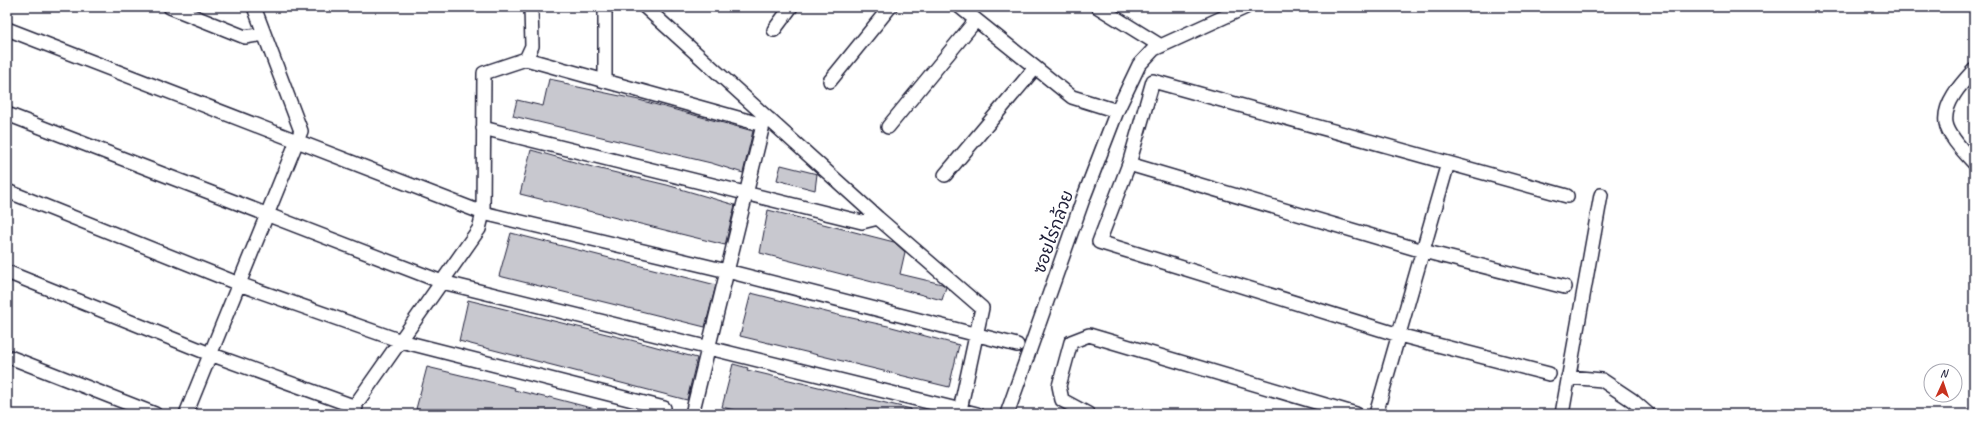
<svg xmlns="http://www.w3.org/2000/svg" width="1981" height="421" font-family="Caveat,'Playpen Sans Thai',sans-serif">
<style>
.building{fill:#c8c8cf;stroke:#22223b}
.lines{fill:none;stroke-linecap:round;stroke-linejoin:round}
.street-casing{stroke:#22223b;stroke-width:16}
.street{stroke:#fff;stroke-width:13}
.labels{text-anchor:middle;stroke-width:3;stroke-linejoin:round;paint-order:stroke}
.street-label{font-size:17px;fill:#22223b;stroke:#fff}
</style>
<rect width="100%" height="100%" fill="#fff"/>
<filter id="ink" filterUnits="userSpaceOnUse"><feTurbulence type="fractalNoise" baseFrequency=".025" numOctaves="2"/><feDisplacementMap in="SourceGraphic" scale="8" xChannelSelector="R" yChannelSelector="G"/><feConvolveMatrix kernelMatrix="1 2 1 2 8 2 1 2 1" color-interpolation-filters="sRGB"/></filter>
<g filter="url(#ink)">
<path class="building" d="M549,79L564,82V84L639,100L753,131L743,173L711,163L513,116L517,100L543,106Z
M531,150L596,168L667,185L735,205L725,245L520,194Z
M781,165L817,174L815,190L777,180Z
M768,210L894,242L905,252L900,274L942,284L946,287L942,300L760,253Z
M511,233L716,285L705,327L499,276Z
M751,293L838,315L888,326L959,345L949,387L740,336Z
M468,300L631,340L697,358L687,400L459,341Z
M733,364L748,368L747,370L911,409V414H866L846,409V414H750L722,407Z
M427,367L515,388L514,390L548,398L549,397L599,410L598,414H440L416,409Z"/>
<g class="lines">
<defs>
<path id="street" d="M170,7L245,37L264,34
M605,7V81
M645,7L878,218L982,308L960,410
M960,7L1072,97L1117,111
M1098,7L1161,46
M7,29L483,213L727,271L1017,345
M774,30L791,7
M526,59L532,46L531,7
M1974,70C1962,83 1943,103 1946,123C1948,136 1965,153 1974,163
M830,81L890,7
M7,114L442,282L977,414
M888,127L976,20
M483,128L862,222L878,218
M1129,164L1423,251L1565,287
M945,175L1035,68
M7,191L239,284L401,341L664,408
M7,272L210,354L356,407
M7,356L155,414
M1549,374L1399,335L1099,242L1129,164L1153,81L1567,196
M1568,377L1602,380L1632,400L1648,414
M186,414L301,131L254,7
M349,414L479,229L483,213L484,73L526,59L763,125
M692,414L763,125L769,119
M1007,414L1083,199L1117,111L1139,65L1154,49L1246,7
M1088,414L1062,400L1059,386L1071,342L1089,335L1356,414
M1376,414L1448,163
M1562,414L1601,195"/>
</defs>
<use href="#street" class="street-casing"/>
<use href="#street" class="street"/>
</g>
</g>
<g class="labels">
<g class="street-label">
<text transform="translate(1053 232) rotate(-70)" y="6">ซอยไร่กล้วย</text>
</g>
</g>
<rect width="1981" height="421" fill="none" stroke="#fff" stroke-width="24"/>
<rect x="12" y="12" width="1957" height="397" fill="none" stroke="#22223b" stroke-width="1.5" filter="url(#ink)"/>
<g transform="translate(1943 383) rotate(3)"><circle r="19" fill="#ffffff" stroke="#a7a7b1"/>
<path d="M0-3L7 15L0 10L-7 15Z" fill="#c8321e"/>
<text y="-6" font-size="11" font-weight="bold" text-anchor="middle" fill="#22223b">N</text>
</g>
</svg>
